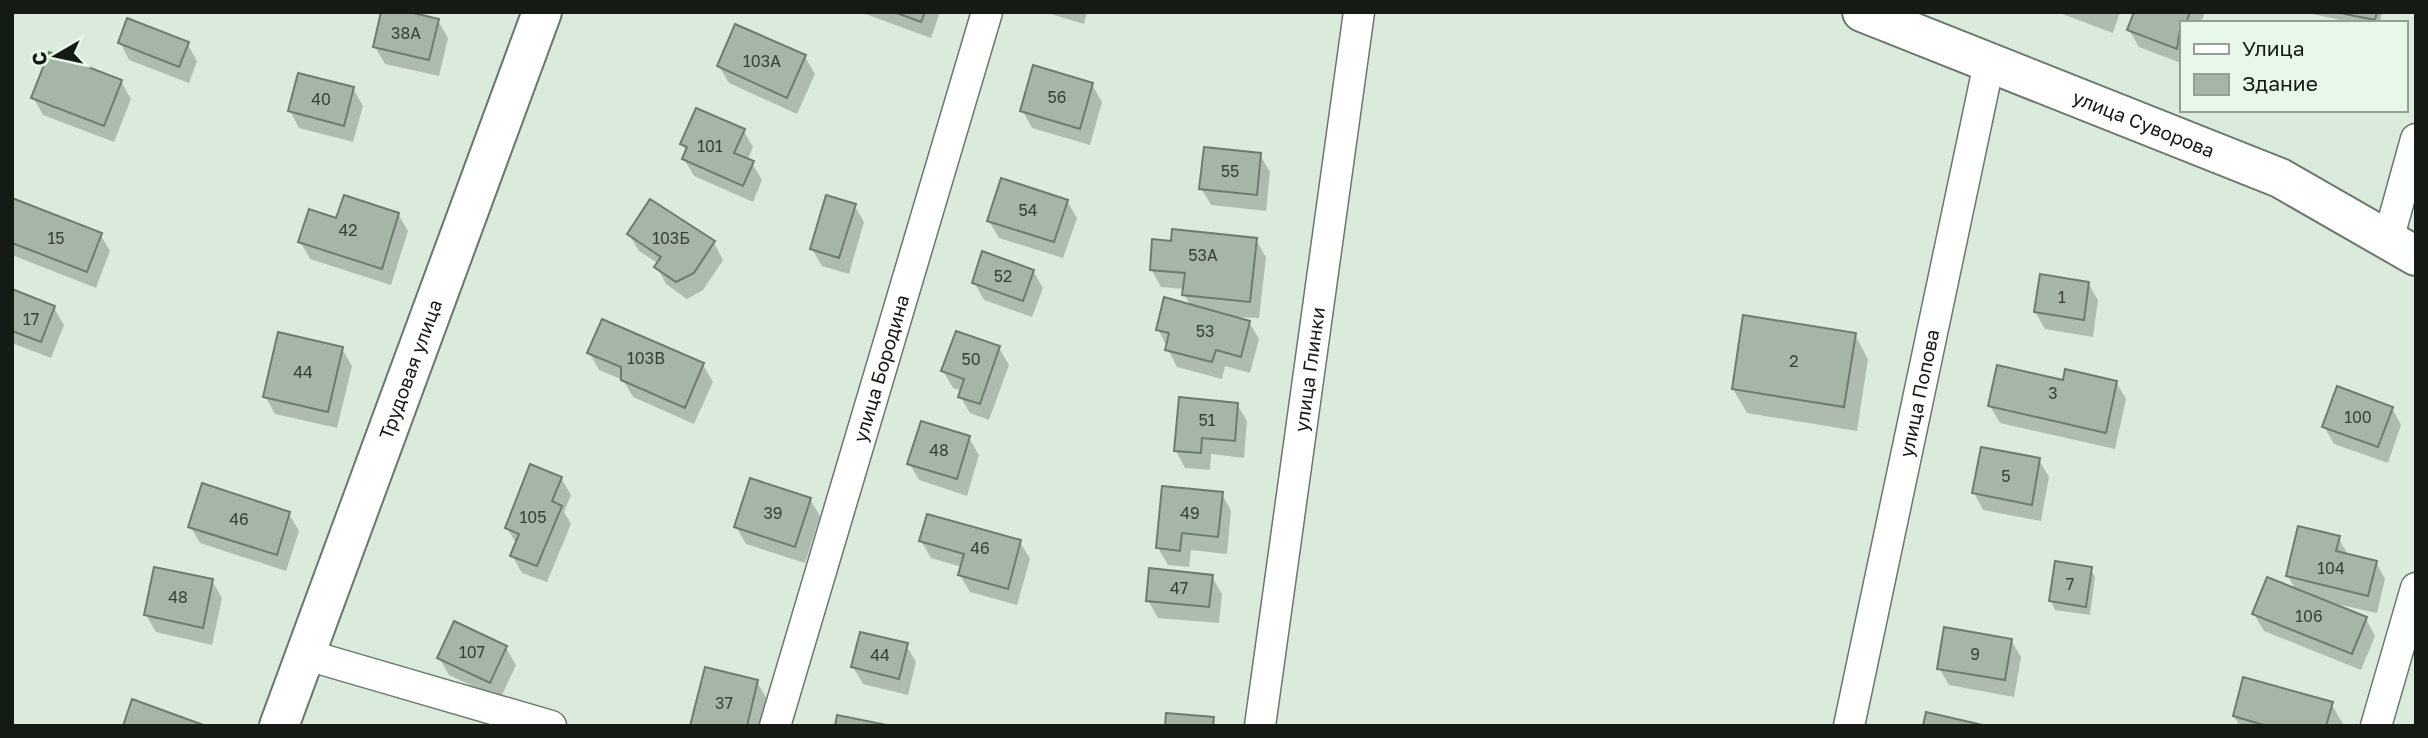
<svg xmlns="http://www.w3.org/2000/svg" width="2428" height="738" font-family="'Golos Text',sans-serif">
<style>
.shadow{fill:#0003}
.building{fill:#a5b5a6;stroke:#6d7c6e;stroke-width:2}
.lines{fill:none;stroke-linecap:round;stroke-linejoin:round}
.street-casing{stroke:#69786a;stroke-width:33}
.secondary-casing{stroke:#69786a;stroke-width:42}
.street{stroke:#fff;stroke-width:30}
.secondary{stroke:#fff;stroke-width:38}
.labels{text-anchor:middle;stroke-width:5;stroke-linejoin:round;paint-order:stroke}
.number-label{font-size:16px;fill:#384138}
.street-label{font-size:19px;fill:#141a14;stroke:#e7f8e8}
</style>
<rect width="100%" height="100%" fill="#daebdb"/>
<path class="shadow" d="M860,12H940L931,38Z
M1044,12H1087L1084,24Z
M2057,12H2120L2113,33Z
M2135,12H2205L2201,23H2181V63L2139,47L2129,30Z
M2382,12L2380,23H2354L2303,12Z
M438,21L448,38L439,76L385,64L375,47Z
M120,42L187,43L197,61L189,83L129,60Z
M805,57L815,74L797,114L729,83L719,66Z
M121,81L131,99L114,142L43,115L33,97Z
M1092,85L1102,102L1090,145L1032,128L1022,110Z
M353,88L363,106L353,142L299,128L290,111Z
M743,130L753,147L747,161L752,163L762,180L753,202L694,176L684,159L687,152L682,144Z
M1260,155L1270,172L1266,211L1211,205L1201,188Z
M12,200L100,234L110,251L96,288L12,255Z
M1067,201L1077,218L1063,258L999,238L989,221Z
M854,205L864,222L849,274L822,266L812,249Z
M398,214L408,231L391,285L310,259L300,241L338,220Z
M629,234L714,243L723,260L703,290L687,299L666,284L657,267L659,264L639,251Z
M1256,240L1266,257L1259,318L1232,317L1249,322L1259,339L1250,373L1225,366L1222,379L1177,367L1158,329L1191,306L1184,294L1185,289L1161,287L1151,269L1173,243Z
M1033,271L1043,288L1032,317L984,300L974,282Z
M2088,283L2098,300L2093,337L2045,329L2035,312Z
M12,291L54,308L64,325L51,358L12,343Z
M1855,335L1868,359L1857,431L1747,413L1733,389Z
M999,348L1009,365L989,420L970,413L960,396L962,391L953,388L943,371Z
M342,349L352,366L337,428L275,414L265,396Z
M589,352L703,365L713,382L694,424L633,397L623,380L599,370Z
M2116,382L2126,399L2115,449L2000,423L1990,406Z
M1237,404L1247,421L1244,458L1211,454L1210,470L1185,468L1176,451Z
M2392,408L2401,425L2388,463L2334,444L2324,426Z
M969,438L979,455L967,496L919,480L909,463Z
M2039,460L2049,477L2041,521L1983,510L1974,493Z
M561,478L571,495L564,512L571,524L547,582L522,573L512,555L517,545L507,528Z
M1222,494L1231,511L1227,554L1191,550L1189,567L1168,565L1158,548Z
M810,499L820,516L805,563L746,544L736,527Z
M289,514L299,531L286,571L200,543L190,526Z
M2338,538L2349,556L2376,562L2385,579L2377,613L2323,601L2366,619L2375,636L2361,670L2264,631L2254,614L2296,591L2288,576Z
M921,541L1020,542L1030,559L1017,605L970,592L960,575L962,567L931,558Z
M2090,569L2095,577L2090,615L2055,610L2051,601Z
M1212,577L1222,594L1219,623L1158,618L1148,600Z
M212,581L222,598L212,645L156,632L146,615Z
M2011,640L2021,657L2014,697L1949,685L1939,668Z
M906,645L916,662L908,695L863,684L853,667Z
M506,648L516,665L500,699L449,675L439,658Z
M757,682L767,699L760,726H692Z
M2331,703L2344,726H2240L2234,716Z"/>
<path class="building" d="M381,12H409L439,19L429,60L373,47Z
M894,12H925L921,22Z
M2134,12H2190L2186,23H2181L2177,49L2127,30Z
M2335,12H2377L2375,20Z
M127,18L189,42L179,67L118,43Z
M735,24L806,55L787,98L717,66Z
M49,52L122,80L104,126L31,98Z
M1033,65L1093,83L1080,129L1020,111Z
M298,73L354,87L344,126L288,111Z
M696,108L745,129L734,153L754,161L743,186L682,159L687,147L680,144Z
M1204,147L1261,153L1257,195L1199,189Z
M1001,178L1068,200L1054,242L987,221Z
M344,195L399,213L382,269L298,242L309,209L336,218Z
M826,195L856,204L839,258L810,249Z
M12,198L102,233L87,272L12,243Z
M650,199L715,241L694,273L676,282L654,267L661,257L627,234Z
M1172,229L1257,238L1250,302L1182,295L1185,273L1150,270L1152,239L1171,241Z
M982,251L1034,270L1023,301L972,283Z
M2040,274L2089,282L2084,320L2034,312Z
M12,289L55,306L41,342L12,331Z
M1164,297L1250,321L1241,357L1216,350L1212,362L1165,350L1169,333L1156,330Z
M1743,315L1856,333L1844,407L1732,389Z
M602,319L704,363L685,408L621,380V367L587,353Z
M956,331L1000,346L980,404L958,397L964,379L941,371Z
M278,332L343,347L328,412L263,397Z
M1997,365L2063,380L2065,369L2117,381L2106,433L1988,406Z
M2337,386L2393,407L2378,447L2322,427Z
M1179,397L1238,403L1235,441L1202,438L1201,453L1174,451Z
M921,421L970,436L957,479L907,464Z
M1981,447L2040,458L2032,505L1972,493Z
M530,464L562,477L552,501L562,506L537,566L510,556L519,534L505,528Z
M750,478L811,498L795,547L734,527Z
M202,483L290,512L277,555L188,527Z
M1162,486L1223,492L1218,537L1182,533L1180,551L1156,548Z
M927,514L1021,540L1008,589L958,575L964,554L919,541Z
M2298,526L2340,536L2336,551L2377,561L2368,596L2286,576Z
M2055,561L2092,567L2086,607L2049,601Z
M154,567L213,579L203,628L144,615Z
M1149,568L1213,575L1209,607L1146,601Z
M2267,577L2367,617L2352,654L2252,614Z
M454,621L507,646L490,683L437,658Z
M1944,627L2012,639L2005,680L1937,669Z
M860,632L908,643L899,679L851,667Z
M705,667L758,680L747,726H690Z
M2243,677L2333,702L2326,726H2267L2233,716Z
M132,699L206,726H123Z
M1926,712L1987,726H1923Z
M1166,713L1214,717L1213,726H1165Z
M837,715L887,725L886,726H835Z"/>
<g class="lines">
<defs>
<g id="street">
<path d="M2388,240L2416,139"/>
<path d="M307,655L551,726"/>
<path id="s1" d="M775,726L987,12"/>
<path id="s2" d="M1260,726L1359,12"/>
<path id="s3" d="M1849,726L1989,63"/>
<path d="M2376,726L2416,588"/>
</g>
<g id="secondary">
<path id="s4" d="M1862,12L2280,178L2416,256"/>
<path id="s5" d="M279,726L542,12"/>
</g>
</defs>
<use href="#street" class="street-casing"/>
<use href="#secondary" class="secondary-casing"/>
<use href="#street" class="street"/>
<use href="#secondary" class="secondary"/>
</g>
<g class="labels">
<g class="number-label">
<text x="406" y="39">38А</text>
<text x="762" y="67">103А</text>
<text x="1057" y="103">56</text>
<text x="321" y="105">40</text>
<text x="710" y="152">101</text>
<text x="1230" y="177">55</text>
<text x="1028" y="216">54</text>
<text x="348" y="236">42</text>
<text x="56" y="244">15</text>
<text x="671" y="244">103Б</text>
<text x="1203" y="261">53А</text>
<text x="1003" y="282">52</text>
<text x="2062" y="303">1</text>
<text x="31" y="325">17</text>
<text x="1205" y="337">53</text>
<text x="646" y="364">103В</text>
<text x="971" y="365">50</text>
<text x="1794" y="367">2</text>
<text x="303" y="378">44</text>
<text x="2053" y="399">3</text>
<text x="2358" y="423">100</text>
<text x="1207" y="426">51</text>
<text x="939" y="456">48</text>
<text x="2006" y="482">5</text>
<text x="773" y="519">39</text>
<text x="1190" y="519">49</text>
<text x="533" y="523">105</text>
<text x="239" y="525">46</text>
<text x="980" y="554">46</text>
<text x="2331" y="574">104</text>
<text x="2070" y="590">7</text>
<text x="1179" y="594">47</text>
<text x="178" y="603">48</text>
<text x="2309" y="622">106</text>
<text x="472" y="658">107</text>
<text x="1975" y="660">9</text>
<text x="880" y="661">44</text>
<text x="724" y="709">37</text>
</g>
<g class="street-label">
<text dy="7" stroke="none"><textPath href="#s4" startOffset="303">улица Суворова</textPath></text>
<text dy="7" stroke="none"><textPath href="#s5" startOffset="380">Трудовая улица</textPath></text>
<text dy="7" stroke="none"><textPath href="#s1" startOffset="373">улица Бородина</textPath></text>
<text dy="7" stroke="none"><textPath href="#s2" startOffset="360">улица Глинки</textPath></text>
<text dy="7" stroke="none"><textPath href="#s3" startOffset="340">улица Попова</textPath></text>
</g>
</g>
<rect width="2428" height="738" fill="none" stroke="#141a14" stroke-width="28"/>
<rect x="2180" y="21" width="228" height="91" fill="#e7f8e8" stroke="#939f93" stroke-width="2"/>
<rect x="2194" y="44" width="35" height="10" fill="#ffffff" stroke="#939f93" stroke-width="2"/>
<text x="2242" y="56" font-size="21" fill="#141a14">Улица</text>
<rect x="2194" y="74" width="35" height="21" fill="#a5b5a6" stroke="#939f93" stroke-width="2"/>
<text x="2242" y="91" font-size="21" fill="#141a14">Здание</text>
<g transform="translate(56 56) rotate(261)" stroke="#e7f8e8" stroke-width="5" paint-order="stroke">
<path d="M0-5L12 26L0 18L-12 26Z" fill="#141a14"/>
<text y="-10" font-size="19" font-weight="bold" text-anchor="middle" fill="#141a14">С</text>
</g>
</svg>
